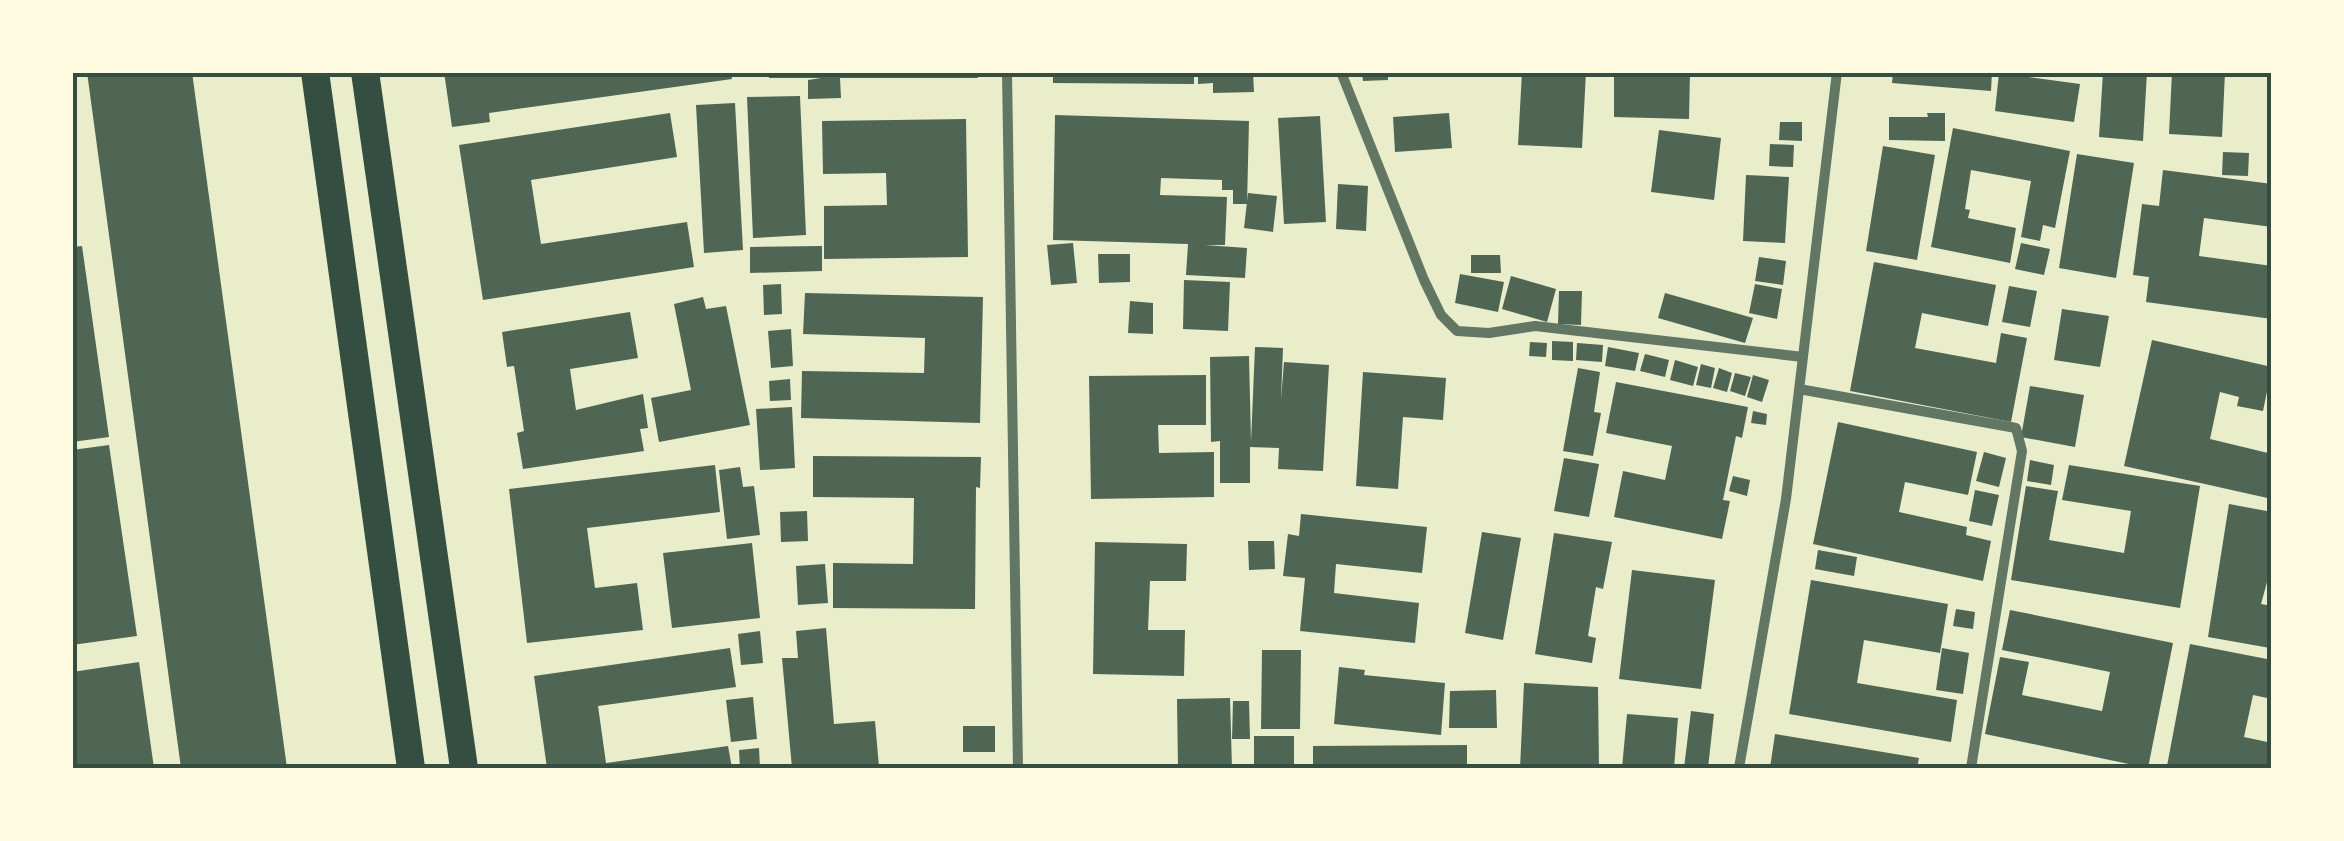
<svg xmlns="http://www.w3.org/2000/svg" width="2344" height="841" font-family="'Noto Sans',sans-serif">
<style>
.building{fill:#4f6655}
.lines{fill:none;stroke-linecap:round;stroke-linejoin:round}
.minor{stroke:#617663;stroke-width:10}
.trunk{stroke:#344e41;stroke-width:28}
.neatline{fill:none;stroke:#344e41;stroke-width:4}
</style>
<rect width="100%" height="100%" fill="#e9edc9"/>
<path class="building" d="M87,72H192L287,768H181Z
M444,72H731L732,79L489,113L490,122L452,127Z
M769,72H978V78H840L841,98L808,99V80L821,78H769Z
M1053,72H1194V84L1053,83Z
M1198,72H1253L1254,92L1213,93V83L1198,84Z
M1362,72H1388V80L1363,81Z
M1522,72H1586L1582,148L1518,145Z
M1614,72H1690L1689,119L1614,117Z
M1893,72H1992L1991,91L1892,83Z
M2103,72H2147L2143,141L2099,137Z
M2172,72H2225L2222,137L2169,134Z
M1999,73L2080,84L2074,122L1995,111Z
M800,96L806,235L753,238L747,97Z
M735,103L743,250L704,253L696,105Z
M670,113L677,157L531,180L541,244L687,222L694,267L483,300L459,145Z
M1449,113L1452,148L1395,152L1393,117Z
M1927,113H1945V141L1889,140V117H1928Z
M1055,115L1249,121L1247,204H1233V190H1222V180L1161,178L1160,195L1227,197L1225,245H1205L1247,248L1245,278L1186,275L1188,244L1053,240Z
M1320,116L1326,222L1284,224L1278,118Z
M966,119L968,257L824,259V206L887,205L886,173L823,174L822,121Z
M1780,122H1802V141L1779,140Z
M1953,128L2070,151L2055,228L2043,225L2040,241L2021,237L2031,181L1971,170L1965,209L1970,210L1968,218L2016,228L2010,263L1931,247Z
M1659,130L1721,138L1714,200L1651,192Z
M1770,144L1794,145L1793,167L1769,166Z
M1883,146L1935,155L1917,260L1866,251Z
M2223,152L2249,153L2248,176L2222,175Z
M2077,154L2134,163L2116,278L2059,268Z
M2163,170L2272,184V227L2204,218L2199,256L2272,266V319L2146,302L2149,277L2133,275L2142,204L2159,206Z
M1746,175L1789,177L1785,243L1743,241Z
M1338,184L1368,186L1366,231L1336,229Z
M1248,193L1277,196L1273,232L1244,228Z
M1073,243L1077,283L1051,285L1047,245Z
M2021,243L2050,249L2044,275L2015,269Z
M82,246L109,437L72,442V247Z
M822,246V271L750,273V247Z
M1098,254H1130V282L1099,283Z
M1471,255H1500L1501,273H1471Z
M1759,257L1786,261L1783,285L1755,281Z
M1874,262L1996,285L1988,326L1922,313L1915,348L1996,363L2001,333L2027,338L2011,422L1850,391Z
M1460,274L1504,282L1498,312L1455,303Z
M1511,276L1556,289L1547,322L1502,309Z
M1184,280L1230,282L1228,331L1183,329Z
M781,284L782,314L764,315L763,285Z
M1755,284L1782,289L1777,319L1749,313Z
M2009,286L2037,291L2030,327L2002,322Z
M1559,291H1582L1581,325L1558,324Z
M805,293L983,297L980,423L801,418L802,371L924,373L925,338L803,334Z
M1665,293L1753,318L1745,343L1658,318Z
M703,297L706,309L726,306L750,425L659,442L651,398L691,390L674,304Z
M1130,301L1153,303V334L1128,333Z
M2062,309L2109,316L2100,367L2054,360Z
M630,312L638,358L570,369L576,410L643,394L648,428L640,429L644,451L523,469L517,433L524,431L514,366L507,367L502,332Z
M791,329L793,366L771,368L768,331Z
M2152,340L2272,367L2263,411L2237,406L2239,397L2220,392L2210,439L2268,453L2272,446V499L2124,466Z
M1552,341L1573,342V361L1552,360Z
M1530,342L1547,343L1546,357L1529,356Z
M1577,343L1603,345L1602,362L1576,360Z
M1255,347L1283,348L1281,400L1284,362L1329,365L1323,471L1278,469L1279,448L1250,447V483H1220V441L1211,442L1210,357L1249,356L1251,442Z
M1608,347L1639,353L1635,371L1605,366Z
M1645,354L1669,360L1665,377L1640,371Z
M1675,360L1698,367L1693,386L1670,380Z
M1701,364L1715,368L1711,388L1696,385Z
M1578,368L1600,372L1594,412L1601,413L1593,456L1563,451Z
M1719,368L1732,373L1727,392L1713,388Z
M1363,372L1446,378L1443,420L1403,417L1398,489L1356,486Z
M1735,373L1751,377L1745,396L1730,391Z
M1206,375V425H1158L1159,453L1214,452V497L1091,499L1089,376Z
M1753,375L1769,380L1762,402L1747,397Z
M790,379L791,400L770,401L769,381Z
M1616,382L1748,407L1742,438L1736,436L1723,500L1730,501L1722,539L1614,517L1623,471L1665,480L1672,446L1606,433Z
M2030,386L2084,395L2075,447L2021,437Z
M792,407L795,468L760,470L756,409Z
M1753,411L1767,414L1766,425L1751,423Z
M1838,422L1977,452L1968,495L1905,482L1899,512L1967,527L1966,535L1991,541L1983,581L1813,544Z
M109,445L137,636L72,645V450Z
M1984,452L2006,458L1999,487L1976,481Z
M813,456L981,457L980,488L976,487L975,609L833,608V563L913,564L914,498L813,497Z
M1564,458L1599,464L1589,517L1554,511Z
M2030,460L2054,465L2051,485L2027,481Z
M715,465L720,512L587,528L595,588L637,583L643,630L527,643L509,489Z
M2069,465L2200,486L2180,608L2011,580L2026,486L2058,491L2049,540L2124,553L2131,511L2062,500Z
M740,467L743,487L754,486L760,535L727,539L719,470Z
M1733,476L1750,480L1747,496L1729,491Z
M1975,490L1999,495L1992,526L1969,521Z
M2229,504L2272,512V564L2261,604L2272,606L2270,648L2208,637Z
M807,511L808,541L781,542L780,512Z
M1301,514L1427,527L1422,573L1336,564L1334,593L1419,603L1415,643L1300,631L1305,578L1283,576L1288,534L1299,536Z
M1482,532L1521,538L1503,640L1465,633Z
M1554,533L1612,542L1603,589L1596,587L1588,636L1596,638L1592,663L1535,654Z
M1248,541H1274L1275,569L1249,570Z
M1095,542L1187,544L1186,581H1150L1148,630H1185L1184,676L1093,674Z
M752,543L760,618L672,628L663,553Z
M1818,550L1857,557L1854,576L1815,569Z
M825,564L828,603L798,605L796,566Z
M1632,570L1715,580L1701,689L1619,679Z
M1811,580L1948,604L1940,653L1864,640L1857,683L1957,700L1951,742L1789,714Z
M1956,609L1975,612L1973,629L1953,626Z
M2010,610L2173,643L2148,768L1985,734L2000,657L2029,662L2022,695L2102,711L2110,672L2002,650Z
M826,628L834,724L875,721L879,767L792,768L782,658H798L796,631Z
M760,631L763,663L741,665L738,634Z
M2190,644L2272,660V699L2253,695L2244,737L2272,743V768L2167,766Z
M730,648L736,687L598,706L606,763L728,746L732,768H547L534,676Z
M1942,648L1969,653L1963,694L1936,690Z
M1262,650H1301L1300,729H1261Z
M139,662L154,768H72V672Z
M1339,667L1365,670L1364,675L1445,683L1441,735L1334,724Z
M1524,683L1598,687L1599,768H1520Z
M1496,690L1497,728H1449L1450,691Z
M753,697L757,739L731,742L726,700Z
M1230,698L1232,768H1178L1177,699Z
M1233,701H1249L1250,739H1232Z
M1691,711L1714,714L1708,768H1684Z
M1627,714L1678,718L1674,768H1622Z
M963,726H995V752H963Z
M1775,734L1919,758L1917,768H1770Z
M1254,736H1294V768H1254Z
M1467,745V768H1313V746Z
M759,748L760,768H740L739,750Z"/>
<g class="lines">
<path class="minor" d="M1007,72L1018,768
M1341,72L1424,280L1441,315L1457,331L1489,333L1535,326L1803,357
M1799,389L2016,428L2022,451L1971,768
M1739,768L1786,499L1837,72"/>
<path class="trunk" d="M315,72L411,768
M365,72L464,768"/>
</g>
<rect width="2344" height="841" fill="none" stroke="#fefae0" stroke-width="150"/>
<rect x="75" y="75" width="2194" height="691" class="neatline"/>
</svg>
